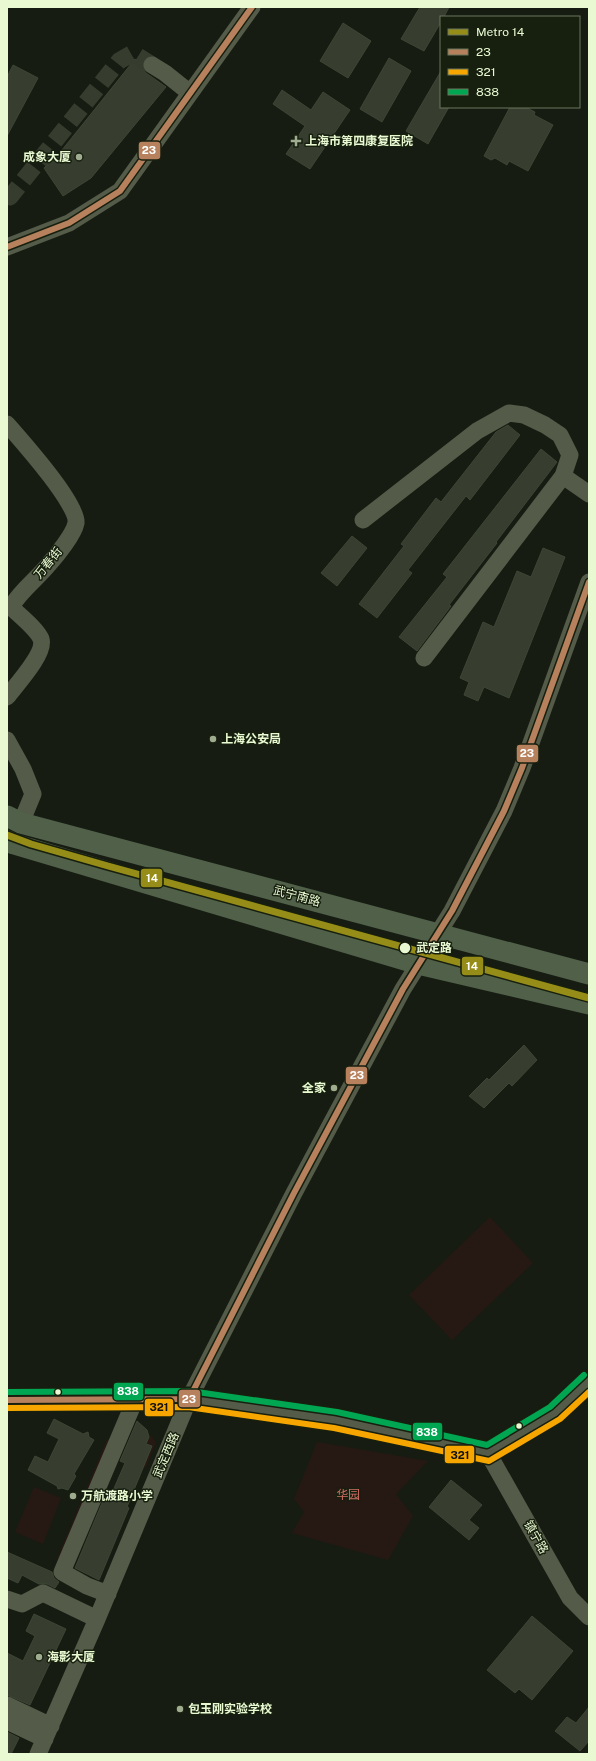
<svg xmlns="http://www.w3.org/2000/svg" width="596" height="1761" font-family="'Public Sans','Noto Sans SC',sans-serif">
<style>
.green{fill:#261913}
.building{fill:#373e30;stroke:#3d4635}
.lines{fill:none;stroke-linecap:round;stroke-linejoin:round}
.minor-tunnel{stroke:#363d2f;stroke-width:17;stroke-dasharray:17 8;stroke-linecap:butt}
.minor{stroke:#545b48;stroke-width:17}
.major{stroke:#506049;stroke-width:21}
.bus-1-casing{stroke:#171f0f;stroke-width:9}
.bus-2-casing{stroke:#171f0f;stroke-width:9}
.bus-3-casing{stroke:#171f0f;stroke-width:9}
.bus-1{stroke:#b6815c;stroke-width:6}
.bus-2{stroke:#f7a600;stroke-width:6}
.bus-3{stroke:#00a651;stroke-width:6}
.metro-1-casing{stroke:#171f0f;stroke-width:10}
.metro-1{stroke:#958d17;stroke-width:7}
.poi-dot{fill:#a0ac8f;stroke:#171f0f;stroke-width:1.5}
.stop-dot{fill:#e9fad2;stroke:#171f0f;stroke-width:1.5}
.labels{text-anchor:middle;stroke-width:3;stroke-linejoin:round;paint-order:stroke}
.poi-label{font-size:12px;font-weight:bold;fill:#e9fad2;stroke:#171f0f;text-anchor:start}
.street-label{font-size:12px;fill:#e9fad2;stroke:#171f0f}
.stop-label{font-size:12px;font-weight:bold;fill:#e9fad2;stroke:#171f0f;text-anchor:start}
.park-label{font-size:12px;fill:#d26d66;stroke:#171f0f}
.line-badge{stroke:#171f0f;stroke-width:1.5}
.badge-label{font-size:11px;text-anchor:middle;font-weight:bold;fill:#fff}
.pale-badge-label{font-size:11px;text-anchor:middle;font-weight:bold;fill:#111}
</style>
<rect width="100%" height="100%" fill="#171c12"/>
<path class="green" d="M490,1217L533,1263L452,1340L409,1295Z
M148,1433L156,1442L146,1468L143,1467L152,1446L146,1444L149,1437Z
M107,1439L112,1441L62,1562L57,1559Z
M317,1442L428,1461L396,1494L413,1516L388,1560L292,1533L304,1512L294,1499Z
M34,1487L61,1498L43,1544L15,1532Z"/>
<path class="building" d="M420,7H449L444,17H441V22L424,51L401,39Z
M343,23L371,41L348,78L320,61Z
M389,58L411,71L382,122L360,109Z
M135,59L142,64L143,69L146,73L166,87L91,178L63,196L44,168L62,150Z
M13,65L38,78L7,136V77Z
M441,71V107H449L428,144L406,131Z
M282,90L311,110L323,92L350,110L310,169L286,154L305,126L273,104Z
M510,107H525L535,112L534,115L553,125L528,171L509,161L507,165L495,158L491,160L484,156Z
M508,425L520,435L470,500L466,496L408,570L412,573L377,618L359,604L404,546L401,544L436,498L441,502L496,432Z
M541,449L557,462L496,542L497,543L449,605L451,606L417,651L399,637L447,577L443,574Z
M352,536L367,548L337,586L321,573Z
M543,548L565,557L509,698L484,687L478,701L464,695L469,682L460,678L483,622L494,627L517,571L531,577Z
M524,1045L537,1060L512,1086L509,1083L484,1108L469,1096L487,1078L489,1080Z
M54,1419L83,1434L88,1432L89,1437L94,1440L74,1474L76,1476L68,1490L62,1488L58,1489L57,1486L28,1470L35,1456L48,1462L59,1439L47,1433Z
M137,1421L147,1430L149,1437L146,1444L152,1446L127,1507L129,1508L99,1580L75,1568L104,1498L109,1500L125,1463L120,1461Z
M451,1480L482,1505L469,1520L479,1528L469,1540L429,1507Z
M7,1552L52,1572L54,1578L59,1582L55,1588L47,1584H39L22,1575L18,1583L7,1578Z
M34,1614L66,1629L30,1705L7,1695V1653L23,1661L35,1636L26,1631Z
M532,1616L573,1651L532,1700L519,1689L515,1693L487,1670Z
M589,1707V1741L580,1751L555,1731L567,1717L576,1723Z
M7,1732L19,1738L11,1754H7Z"/>
<g class="lines">
<path class="minor-tunnel" d="M7,195L10,197L119,61L133,53L152,65"/>
<path class="minor" d="M152,65L165,73L190,93
M7,247L69,223L120,191L252,7
M7,424C21,440 79,505 76,523C74,534 57,555 49,564C37,579 21,590 11,607C19,615 37,629 41,639C46,653 16,685 7,697
M563,476L589,494
M363,520L477,431L509,413L524,415L545,425L560,435L570,455L563,476L424,658
M7,740L23,769L33,794L21,823
M7,1400L189,1399L335,1420L488,1453L555,1413L589,1381
M488,1453L570,1598L589,1617
M108,1594L87,1586L62,1572L135,1400
M7,1599L22,1604L43,1593L97,1619
M7,1705L51,1726
M7,1721L45,1739
M38,1754L97,1619L189,1399L294,1193L403,989L452,911L504,811L522,768L589,582"/>
<path class="major" d="M7,816L21,823L589,974
M7,841L14,844L418,964L589,1004"/>
<defs>
<path id="bus-1" d="M7,247L69,223L120,191L252,7
M7,1400L189,1399L294,1193L403,989L452,911L504,811L522,768L589,582"/>
<path id="bus-2" d="M7,1408L188,1407L334,1428L489,1461L560,1419L589,1392"/>
<path id="bus-3" d="M7,1392L190,1391L337,1412L487,1445L550,1407L584,1375"/>
</defs>
<use href="#bus-1" class="bus-1-casing"/>
<use href="#bus-2" class="bus-2-casing"/>
<use href="#bus-3" class="bus-3-casing"/>
<use href="#bus-1" class="bus-1"/>
<use href="#bus-2" class="bus-2"/>
<use href="#bus-3" class="bus-3"/>
<defs>
<path id="metro-1" d="M7,835L31,844L108,866L589,998"/>
</defs>
<use href="#metro-1" class="metro-1-casing"/>
<use href="#metro-1" class="metro-1"/>
</g>
<g class="poi-dot">
<path d="M294 135h4v4h4v4h-4v4h-4v-4h-4v-4h4z"/>
<circle cx="79" cy="157" r="4"/>
<circle cx="213" cy="739" r="4"/>
<circle cx="334" cy="1088" r="4"/>
<circle cx="73" cy="1496" r="4"/>
<circle cx="39" cy="1657" r="4"/>
<circle cx="180" cy="1709" r="4"/>
</g>
<g class="stop-dot">
<circle cx="405" cy="948" r="6"/>
<circle cx="58" cy="1392" r="3.5"/>
<circle cx="519" cy="1426" r="3.5"/>
</g>
<g class="labels">
<g class="poi-label">
<text x="305" y="145">上海市第四康复医院</text>
<text x="71" y="161" text-anchor="end">成象大厦</text>
<text x="221" y="743">上海公安局</text>
<text x="326" y="1092" text-anchor="end">全家</text>
<text x="81" y="1500">万航渡路小学</text>
<text x="47" y="1661">海影大厦</text>
<text x="188" y="1713">包玉刚实验学校</text>
</g>
<g class="street-label">
<text transform="translate(48 563) rotate(-51)" y="4">万春街</text>
<text transform="translate(297 896) rotate(15)" y="4">武宁南路</text>
<text transform="translate(166 1455) rotate(-67)" y="4">武定西路</text>
<text transform="translate(536 1537) rotate(61)" y="4">镇宁路</text>
</g>
<g class="stop-label">
<text x="416" y="952">武定路</text>
</g>
<g class="park-label">
<text x="348" y="1499">华园</text>
</g>
</g>
<g class="line-badge">
<rect x="138" y="141" width="23" height="19" rx="4" fill="#b6815c"/>
<rect x="516" y="744" width="23" height="19" rx="4" fill="#b6815c"/>
<rect x="140" y="868" width="23" height="20" rx="4" fill="#958d17"/>
<rect x="461" y="956" width="23" height="20" rx="4" fill="#958d17"/>
<rect x="345" y="1066" width="23" height="19" rx="4" fill="#b6815c"/>
<rect x="113" y="1382" width="31" height="19" rx="4" fill="#00a651"/>
<rect x="178" y="1389" width="23" height="19" rx="4" fill="#b6815c"/>
<rect x="144" y="1398" width="30" height="19" rx="4" fill="#f7a600"/>
<rect x="412" y="1422" width="31" height="19" rx="4" fill="#00a651"/>
<rect x="444" y="1445" width="31" height="19" rx="4" fill="#f7a600"/>
</g>
<g class="badge-label">
<text x="149" y="154">23</text>
<text x="527" y="757">23</text>
<text x="152" y="882">14</text>
<text x="472" y="970">14</text>
<text x="357" y="1079">23</text>
<text x="128" y="1395">838</text>
<text x="189" y="1403">23</text>
<text x="427" y="1436">838</text>
</g>
<g class="pale-badge-label">
<text x="159" y="1411">321</text>
<text x="460" y="1459">321</text>
</g>
<rect width="596" height="1761" fill="none" stroke="#e9fad2" stroke-width="16"/>
<rect x="440" y="16" width="140" height="92" fill="#171f0f" stroke="#6b775d"/>
<rect x="448" y="29" width="20" height="6" fill="#958d17" stroke="#6b775d"/>
<text x="476" y="36" font-size="12" fill="#e9fad2">Metro 14</text>
<rect x="448" y="49" width="20" height="6" fill="#b6815c" stroke="#6b775d"/>
<text x="476" y="56" font-size="12" fill="#e9fad2">23</text>
<rect x="448" y="69" width="20" height="6" fill="#f7a600" stroke="#6b775d"/>
<text x="476" y="76" font-size="12" fill="#e9fad2">321</text>
<rect x="448" y="89" width="20" height="6" fill="#00a651" stroke="#6b775d"/>
<text x="476" y="96" font-size="12" fill="#e9fad2">838</text>
</svg>
